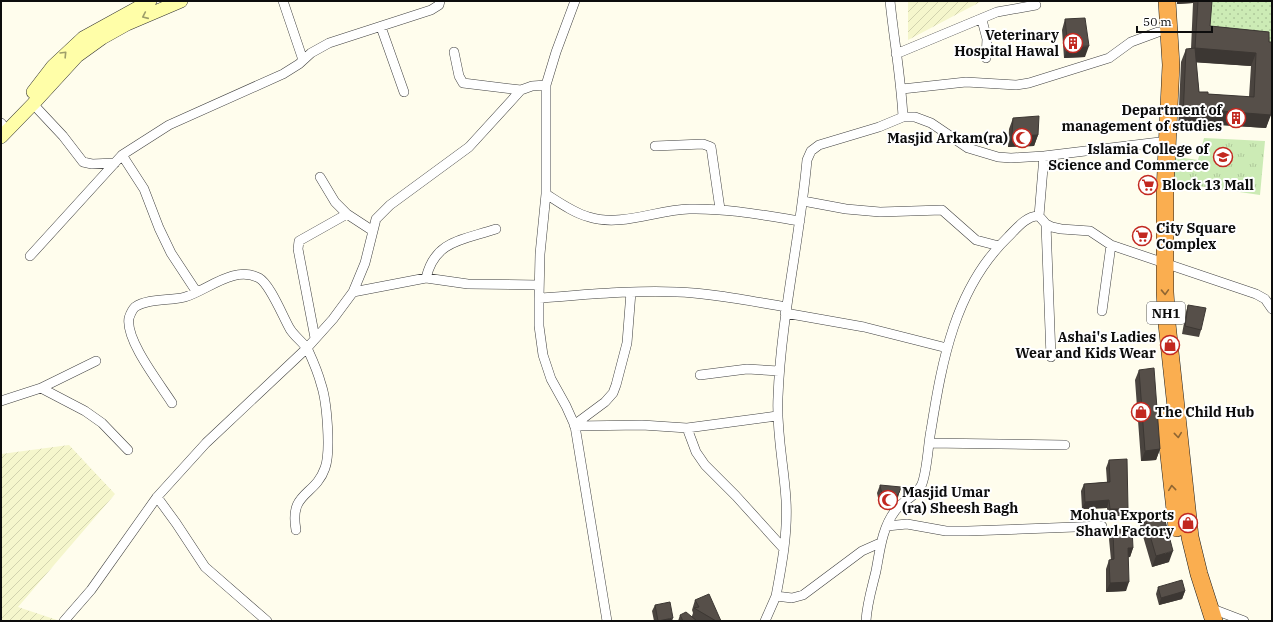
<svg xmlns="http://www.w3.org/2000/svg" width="1273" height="622" font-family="'IBM Plex Serif',serif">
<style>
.farmland{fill:url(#farmland-furrows)}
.grass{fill:url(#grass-tufts)}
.park{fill:url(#park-dots)}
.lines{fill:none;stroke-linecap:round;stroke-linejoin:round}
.street-casing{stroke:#404040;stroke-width:10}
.secondary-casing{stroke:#2f2f2f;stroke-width:14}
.highway-casing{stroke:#1e1e1e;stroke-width:18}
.street{stroke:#fff;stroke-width:9}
.secondary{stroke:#fffea8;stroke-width:13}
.highway{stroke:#faae50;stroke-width:17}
.wall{fill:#4a443f;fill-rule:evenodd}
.shaded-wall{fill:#3c3733}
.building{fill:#564f49;stroke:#3c3733;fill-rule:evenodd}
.oneway{stroke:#9e9e6a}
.oneway2{stroke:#8f6632}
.labels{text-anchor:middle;stroke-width:4;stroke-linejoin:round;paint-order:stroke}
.shield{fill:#fff;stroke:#565656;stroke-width:1}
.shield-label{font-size:13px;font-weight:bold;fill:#0d0d0d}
.poi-label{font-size:14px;font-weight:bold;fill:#0d0d0d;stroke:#fff;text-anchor:end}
</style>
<defs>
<pattern id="farmland-furrows" width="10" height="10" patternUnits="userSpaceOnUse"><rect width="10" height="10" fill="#f5f6cc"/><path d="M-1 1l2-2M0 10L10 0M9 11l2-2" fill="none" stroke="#d1d2ae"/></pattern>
<pattern id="grass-tufts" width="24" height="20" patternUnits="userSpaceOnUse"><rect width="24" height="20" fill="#ccebb5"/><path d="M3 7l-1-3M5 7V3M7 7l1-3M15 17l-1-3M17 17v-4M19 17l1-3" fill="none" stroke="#aec89a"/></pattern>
<pattern id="park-dots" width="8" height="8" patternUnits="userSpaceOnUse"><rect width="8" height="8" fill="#ccebb5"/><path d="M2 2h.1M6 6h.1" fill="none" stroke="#aec89a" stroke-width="1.8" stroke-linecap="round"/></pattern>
</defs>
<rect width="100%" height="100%" fill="#fffded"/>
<path class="farmland" d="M908,1H982L908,40Z
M69,445L115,494L18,607L60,621H1V454Z"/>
<path class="grass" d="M1204,138L1265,141L1260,195L1170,182L1171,156L1198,160Z"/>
<path class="park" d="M1209,1H1272V46L1206,39Z"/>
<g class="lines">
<defs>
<path id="street" d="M283,1L303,60
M575,1L556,52L546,85V194L540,254L539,298V326L543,355L551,379L566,406L575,426L607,621
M982,20L987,39L986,58
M381,27L404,92
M454,52L459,76L463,83L521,90
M896,54L997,12L1036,5
M902,89L966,82L1016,85L1029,83L1109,58L1131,42L1158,32
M33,104L63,136L83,162L92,164L115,163
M903,117H915L931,123L968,148L998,157L1011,158L1044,156L1168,141
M1,123L2,124
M655,146L703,144L711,147L720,209
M122,155L144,189L159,228L171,253L196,291
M320,177L335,202L347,214L373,231
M546,194C560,203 574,213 589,217C621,227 656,210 689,209C726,208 763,215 800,221
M803,201L846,209L880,212L942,210L976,240L999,246
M1039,216L1044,156
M1046,224L1051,357
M30,256L122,155L169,125L283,74L299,64L311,53L329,43L431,10L439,5L440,1
M426,278C435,240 463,240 496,229
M353,292L426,278L468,284L539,285
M539,298C584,295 631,290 677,292C713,293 750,301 786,307
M1102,311L1111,245
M785,313L864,327L947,348
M315,338L298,249L299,241L347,214
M700,375L747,369L779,371
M41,388L85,411L102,423L128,450
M1,401L41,388L96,361
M172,403C160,384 125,340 129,318C130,315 133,309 135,307C148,298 171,301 185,297C208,290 234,265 259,278C270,284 283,317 290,329C295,337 303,342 308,350C313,361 318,372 321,384C327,401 331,452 325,468C315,497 289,491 296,530
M574,425L605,402L613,393L616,385L627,343L631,292
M575,426L642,425L687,428L777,416
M687,428L696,452L705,465L736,496L784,549
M929,443L1065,445
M157,497L176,523L205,567L267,621
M887,526L907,524L946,531H968L1102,526
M776,596C782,564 788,532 786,500C784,465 776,432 778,397C781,317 800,239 807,160L811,151L819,145L879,127L903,117C901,78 894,40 890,1
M1210,608L1244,621
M64,621L91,590L157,497L206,443L307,348L333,319L353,292L365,263L376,219L390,205L469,147L521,90L532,86L546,85
M765,621L776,596L792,598L803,595L862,551L880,543
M866,621C867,603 872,588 876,571C880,550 882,528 895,511C902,501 915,497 921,486C927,475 928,444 931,430C942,361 955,288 1008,237C1016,229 1027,215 1039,216L1046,224L1052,227L1061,229L1090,231L1111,245L1256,294L1265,299L1272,309"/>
<path id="secondary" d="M33,92L53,66L83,38L150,1
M1,137L33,104L77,56L102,38L127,24L181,1"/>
<path id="highway" d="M1167,1L1171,65L1165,191V292L1167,324L1190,537L1199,574L1214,621
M1165,419L1177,528"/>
</defs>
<use href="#street" class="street-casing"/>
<use href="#secondary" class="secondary-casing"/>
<use href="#highway" class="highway-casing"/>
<use href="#street" class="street"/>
<use href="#secondary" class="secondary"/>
<use href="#highway" class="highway"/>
</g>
<path class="wall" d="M1177,1H1212L1210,26L1269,32L1272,109L1266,128L1205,124L1203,131L1178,130L1181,62L1186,49H1191L1193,3L1177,4ZM1196,62L1251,66L1249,97L1208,94L1199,92Z
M1065,19L1085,57L1064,58L1062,30Z
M1013,118L1038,135L1034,146L1008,147L1009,129Z
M1188,305L1201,330L1199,337L1182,334L1186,312Z
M1139,370L1160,449L1156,460L1141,461L1135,380Z
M1109,460L1125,516H1107V508L1082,509L1081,491L1084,484L1107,482L1106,468Z
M880,485L899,493L897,501L891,507H880L877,493Z
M1144,515L1169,562L1152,567L1140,526Z
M1113,530L1133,548L1130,557H1128L1126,591L1106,592V569L1109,560H1111L1109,539Z
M1158,587L1185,591L1182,599L1159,605L1156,594Z
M695,600L721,621H678L680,615L692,616L693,613L692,610Z
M655,605L672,621H654L652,611Z"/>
<path class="shaded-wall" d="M1178,1H1194L1193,3L1177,4Z
M1089,46L1085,57L1064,58L1068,47Z
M1195,48L1256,53L1251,66L1190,62Z
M1208,110L1271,115L1266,128L1205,124L1203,131L1178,130L1183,117Z
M1038,135L1034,146L1008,147L1012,136Z
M1160,449L1156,460L1141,461L1145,451Z
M899,493L897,501L891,507H880L883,500Z
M1109,500L1107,508L1082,509L1085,502Z
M1110,509H1128L1125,516H1107Z
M1128,548H1133L1130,557L1125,558Z
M1173,551L1169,562L1152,567L1156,556Z
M1129,582L1126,591L1106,592L1110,583Z
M1185,591L1182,599L1159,605L1161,598Z
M673,618L672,621H660Z"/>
<path class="building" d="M1198,1H1212L1210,26L1269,32V42H1272V104L1271,115L1208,110V117H1183L1186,49L1195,48ZM1195,48L1256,53L1254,97L1208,94V92H1199Z
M1085,18L1089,46L1068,47L1065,19Z
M1039,116L1038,135L1012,136L1013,118Z
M1188,305L1206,308L1201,330L1185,326Z
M1154,368L1160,449L1145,451L1139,370Z
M1127,459L1128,509H1110L1109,500L1085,502L1084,484L1110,482L1109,460Z
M880,485L901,487L899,493L894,499L883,500Z
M1163,513L1173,551L1156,556L1144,515Z
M1132,528L1133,548H1128L1129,582L1110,583L1109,560L1114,559L1113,530Z
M1182,580L1185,591L1161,598L1158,587Z
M709,594L721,621H716L694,608L699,607L695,600Z
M670,602L673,618L658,621L655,605Z
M686,612L697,621H683L680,615Z"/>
<defs><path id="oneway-chevron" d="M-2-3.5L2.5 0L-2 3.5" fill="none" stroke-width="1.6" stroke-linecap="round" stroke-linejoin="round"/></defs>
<g class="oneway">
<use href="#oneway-chevron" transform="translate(145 16) rotate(156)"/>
<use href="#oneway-chevron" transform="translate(64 54) rotate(-46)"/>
</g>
<g class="oneway2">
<use href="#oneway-chevron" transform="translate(1165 292) rotate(88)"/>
<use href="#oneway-chevron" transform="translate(1178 435) rotate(84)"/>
<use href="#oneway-chevron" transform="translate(1172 488) rotate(-96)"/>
</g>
<defs>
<symbol id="building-ring" viewBox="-11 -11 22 22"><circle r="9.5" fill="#fff" stroke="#c22820" stroke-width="1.5"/><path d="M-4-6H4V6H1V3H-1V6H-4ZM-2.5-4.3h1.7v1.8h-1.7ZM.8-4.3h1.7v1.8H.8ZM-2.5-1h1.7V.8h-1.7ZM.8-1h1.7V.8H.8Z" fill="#c22820"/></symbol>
<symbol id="mosque-ring" viewBox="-11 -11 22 22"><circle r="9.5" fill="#fff" stroke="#c22820" stroke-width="1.5"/><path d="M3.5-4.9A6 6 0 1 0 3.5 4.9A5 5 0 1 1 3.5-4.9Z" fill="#c22820"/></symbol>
<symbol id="university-ring" viewBox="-11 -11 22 22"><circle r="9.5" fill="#fff" stroke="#c22820" stroke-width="1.5"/><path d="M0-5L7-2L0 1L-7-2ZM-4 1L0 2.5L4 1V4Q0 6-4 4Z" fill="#c22820"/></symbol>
<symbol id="supermarket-ring" viewBox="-11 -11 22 22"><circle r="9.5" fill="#fff" stroke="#c22820" stroke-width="1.5"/><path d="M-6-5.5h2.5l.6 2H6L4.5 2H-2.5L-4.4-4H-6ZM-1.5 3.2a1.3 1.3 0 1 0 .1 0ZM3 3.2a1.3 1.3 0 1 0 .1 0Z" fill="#c22820"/></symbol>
<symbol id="shop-ring" viewBox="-11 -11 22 22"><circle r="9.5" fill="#fff" stroke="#c22820" stroke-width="1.5"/><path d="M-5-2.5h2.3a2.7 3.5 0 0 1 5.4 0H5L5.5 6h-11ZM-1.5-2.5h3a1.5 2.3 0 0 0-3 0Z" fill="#c22820"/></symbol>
</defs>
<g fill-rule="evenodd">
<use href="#building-ring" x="1062" y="32" width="22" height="22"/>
<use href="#building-ring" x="1225" y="107" width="22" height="22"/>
<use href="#mosque-ring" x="1011" y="127" width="22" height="22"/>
<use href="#university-ring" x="1212" y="146" width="22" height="22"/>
<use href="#supermarket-ring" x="1137" y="174" width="22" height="22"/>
<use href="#supermarket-ring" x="1131" y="225" width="22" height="22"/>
<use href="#shop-ring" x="1159" y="334" width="22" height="22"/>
<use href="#shop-ring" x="1130" y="401" width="22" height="22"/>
<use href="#mosque-ring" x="877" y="489" width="22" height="22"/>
<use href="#shop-ring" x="1177" y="512" width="22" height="22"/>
</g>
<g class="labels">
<rect class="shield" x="1147" y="302" width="38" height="22" rx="3"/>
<g class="shield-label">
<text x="1166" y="318">NH1</text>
</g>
<g class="poi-label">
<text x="1059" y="40">Veterinary<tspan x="1059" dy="16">Hospital Hawal</tspan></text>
<text x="1222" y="115">Department of<tspan x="1222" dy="16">management of studies</tspan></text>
<text x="1008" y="143">Masjid Arkam(ra)</text>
<text x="1209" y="154">Islamia College of<tspan x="1209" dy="16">Science and Commerce</tspan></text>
<text x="1162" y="190" text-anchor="start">Block 13 Mall</text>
<text x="1156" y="233" text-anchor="start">City Square<tspan x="1156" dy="16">Complex</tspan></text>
<text x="1156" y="342">Ashai's Ladies<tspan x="1156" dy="16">Wear and Kids Wear</tspan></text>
<text x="1155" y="417" text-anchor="start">The Child Hub</text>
<text x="902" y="497" text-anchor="start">Masjid Umar<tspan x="902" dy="16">(ra) Sheesh Bagh</tspan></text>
<text x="1174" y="520">Mohua Exports<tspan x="1174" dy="16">Shawl Factory</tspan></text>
</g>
</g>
<rect width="1273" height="622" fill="none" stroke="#0d0d0d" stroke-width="4"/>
<path d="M1137 26v6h75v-6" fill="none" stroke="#0d0d0d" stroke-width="2"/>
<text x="1143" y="26" font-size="12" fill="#0d0d0d" stroke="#ffffff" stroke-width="3" paint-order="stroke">50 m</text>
</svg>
